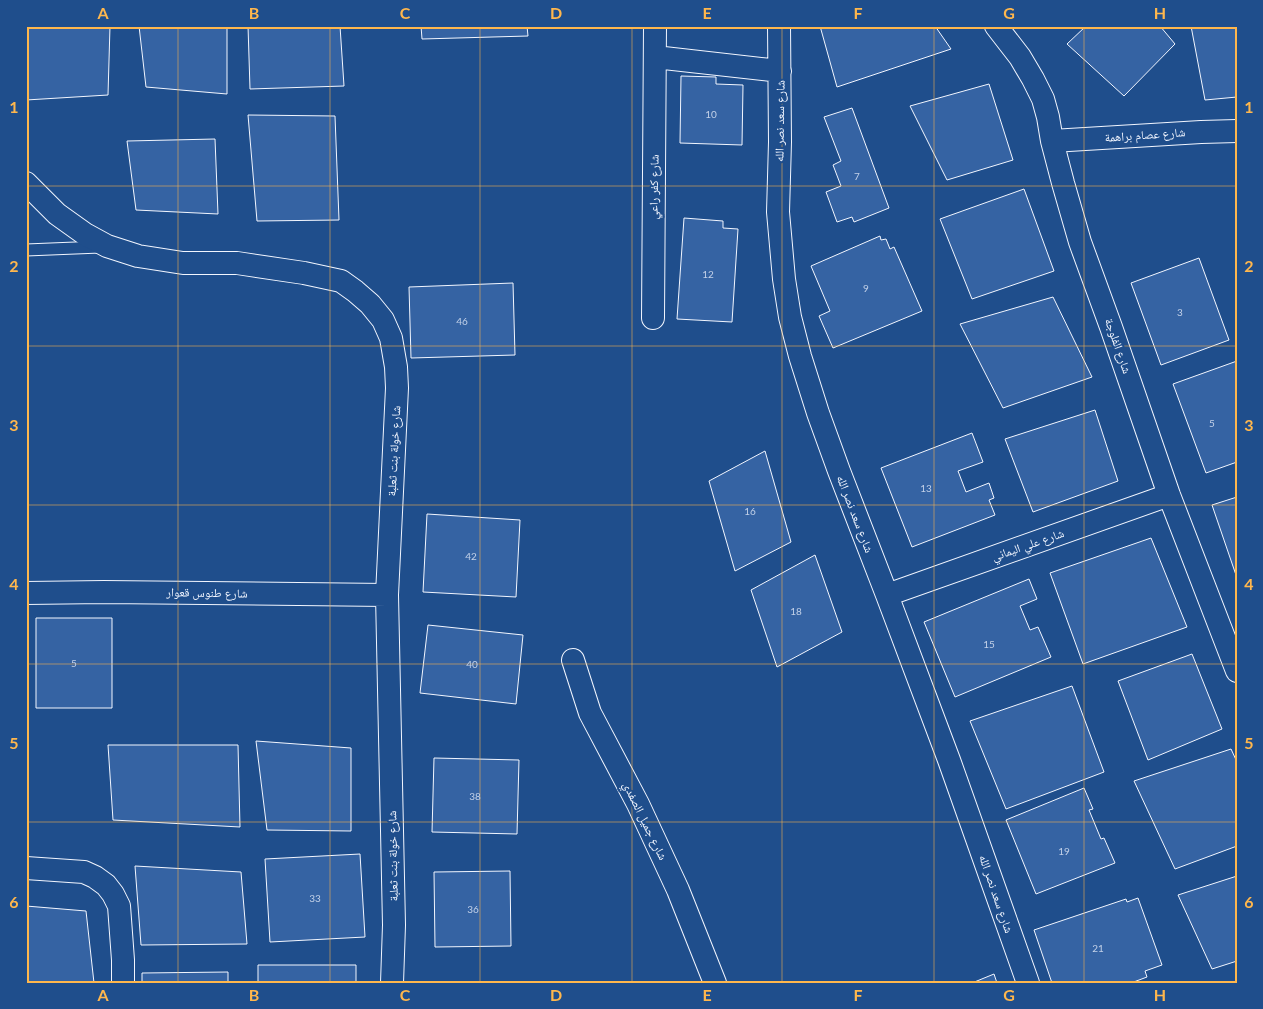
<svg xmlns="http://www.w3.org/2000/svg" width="1263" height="1009" font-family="Lato,'Noto Naskh Arabic',sans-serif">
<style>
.building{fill:#3563a3;stroke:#f2f6ff}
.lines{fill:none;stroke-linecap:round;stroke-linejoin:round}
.lane-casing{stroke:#f2f6ff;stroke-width:13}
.street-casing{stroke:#f2f6ff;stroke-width:24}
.lane{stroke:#1f4e8c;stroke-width:11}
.street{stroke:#1f4e8c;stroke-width:22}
.grid{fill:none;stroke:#ffb74d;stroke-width:1;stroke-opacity:0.55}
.labels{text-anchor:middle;stroke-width:4;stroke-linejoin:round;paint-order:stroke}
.number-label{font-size:10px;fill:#c3d1e8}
.street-label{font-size:12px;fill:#f2f6ff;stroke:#1f4e8c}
.neatline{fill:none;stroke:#ffb74d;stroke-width:2}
.grid-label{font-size:16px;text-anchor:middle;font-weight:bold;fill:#ffb74d}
</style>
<rect width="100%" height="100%" fill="#1f4e8c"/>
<path class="building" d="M26,26H110L108,95L26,100Z
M139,26H227V94L146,87Z
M248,26H340L344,86L250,89Z
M421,26H527L528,36L422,39Z
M820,26H935L951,49L837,87Z
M1086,26H1160L1175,44L1124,96L1067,44Z
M1191,26H1237V97L1205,100Z
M681,76L716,77V84L743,85L742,145L680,143Z
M989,84L1013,160L947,180L910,106Z
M852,108L889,208L854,222L852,217L837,222L826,192L841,186L833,165L841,161L824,117Z
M248,115L335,116L339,220L257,221Z
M215,139L218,214L136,210L127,141Z
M1024,189L1054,271L972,299L940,219Z
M684,218L723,221V228L738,229L732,322L677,319Z
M880,236L881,240L886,239L890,249L894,247L922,311L833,348L819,316L830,311L811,266Z
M1199,258L1229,340L1161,365L1131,283Z
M513,283L515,355L411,358L409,287Z
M1053,297L1092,377L1003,408L960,324Z
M1237,361V462L1206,473L1173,384Z
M1095,410L1118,481L1033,512L1005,439Z
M972,433L983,462L958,471L966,492L989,483L994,498L989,500L995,515L912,547L881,468Z
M765,451L791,542L735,571L709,481Z
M1237,497V578L1212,505Z
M427,514L520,520L516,597L423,592Z
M1151,538L1187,627L1083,664L1050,573Z
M815,555L842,632L777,667L751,590Z
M1029,579L1037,599L1020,606L1030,630L1038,627L1051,657L955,697L924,622Z
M36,618H112V708H36Z
M428,625L523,635L516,704L420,693Z
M1192,654L1222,729L1148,760L1118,681Z
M1072,686L1104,772L1006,809L970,721Z
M256,741L351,748V831L267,830Z
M108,745H238L240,827L113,820Z
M1231,749L1237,762V846L1175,869L1134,781Z
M434,758L519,760L517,834L432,832Z
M1084,788L1093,809L1089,810L1101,839L1104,838L1115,863L1036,894L1006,820Z
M360,854L365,937L270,942L265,859Z
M135,866L241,872L247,944L141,945Z
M510,871L511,946L435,947L434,872Z
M1237,876V961L1212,969L1178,895Z
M1138,898L1162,965L1145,971L1147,977L1131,983H1052L1034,930L1126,899L1127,902Z
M26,906L86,911L94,983H26Z
M258,965H356V983H258Z
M228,972V983H142V973Z
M994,974L997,983H972Z"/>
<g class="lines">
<defs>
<path id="lane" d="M26,250L100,247"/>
<path id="street" d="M779,26L780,142L778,212L784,279L790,317L800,356L818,413L839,471L887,595L949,760L1028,983
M996,26L1020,57L1033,79L1043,99L1048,117L1052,141L1063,183L1080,242L1111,327L1169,495L1237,671
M655,57L780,71
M1052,141L1201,132L1237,131
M26,183L57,214L85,234L107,246L138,256L183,263H237L304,273L341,281L355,291L370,304L383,320L391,338L396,367L397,388L387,595L394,925L392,983
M653,318L655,26
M26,593L104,592L387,595
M887,595L1169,495
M573,660L590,713L638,804L678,890L715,983
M26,868L84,872L95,877L106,885L113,894L119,906L123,960V983"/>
</defs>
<use href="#lane" class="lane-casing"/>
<use href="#street" class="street-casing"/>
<use href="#lane" class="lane"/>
<use href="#street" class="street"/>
</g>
<path class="grid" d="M178,26V983M330,26V983M480,26V983M632,26V983M782,26V983M934,26V983M1084,26V983M26,186H1237M26,346H1237M26,505H1237M26,664H1237M26,822H1237"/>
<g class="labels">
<g class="number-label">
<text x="711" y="118">10</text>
<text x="857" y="180">7</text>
<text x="708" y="278">12</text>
<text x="866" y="292">9</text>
<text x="1180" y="316">3</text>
<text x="462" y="325">46</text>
<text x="1212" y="427">5</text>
<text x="926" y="492">13</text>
<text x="750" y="515">16</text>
<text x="471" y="560">42</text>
<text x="796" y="615">18</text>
<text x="989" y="648">15</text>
<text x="74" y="667">5</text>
<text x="472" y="668">40</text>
<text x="475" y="800">38</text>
<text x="1064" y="855">19</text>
<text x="315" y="902">33</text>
<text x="473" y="913">36</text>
<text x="1098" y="952">21</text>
</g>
<g class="street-label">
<text transform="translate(780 121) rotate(-89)" y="4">شارع سعد نصر الله</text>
<text transform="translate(1145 135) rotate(-4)" y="4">شارع عصام براهمة</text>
<text transform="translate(654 187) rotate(-89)" y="4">شارع كفر راعي</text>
<text transform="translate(1118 346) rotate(71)" y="4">شارع الفلوجة</text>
<text transform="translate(394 451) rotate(-87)" y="4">شارع خولة بنت ثعلبة</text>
<text transform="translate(855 514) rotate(69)" y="4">شارع سعد نصر الله</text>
<text transform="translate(1028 545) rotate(-19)" y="4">شارع علي اليماني</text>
<text transform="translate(207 593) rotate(1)" y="4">شارع طنوس قعوار</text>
<text transform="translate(645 821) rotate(64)" y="4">شارع جميل الصفدي</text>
<text transform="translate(393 856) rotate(-91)" y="4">شارع خولة بنت ثعلبة</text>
<text transform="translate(996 894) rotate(71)" y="4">شارع سعد نصر الله</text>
</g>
</g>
<rect width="1263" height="1009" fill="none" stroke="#1f4e8c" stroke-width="55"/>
<rect x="28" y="28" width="1208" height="954" class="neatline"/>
<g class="grid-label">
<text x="103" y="19">A</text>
<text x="254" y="19">B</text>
<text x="405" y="19">C</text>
<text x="556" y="19">D</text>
<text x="707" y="19">E</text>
<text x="858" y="19">F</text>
<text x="1009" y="19">G</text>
<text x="1160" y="19">H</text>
<text x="14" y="113">1</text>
<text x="1249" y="113">1</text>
<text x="14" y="272">2</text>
<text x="1249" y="272">2</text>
<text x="14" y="431">3</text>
<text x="1249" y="431">3</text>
<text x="14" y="590">4</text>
<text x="1249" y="590">4</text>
<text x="14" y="749">5</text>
<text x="1249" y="749">5</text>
<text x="14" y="908">6</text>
<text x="1249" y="908">6</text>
<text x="103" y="1001">A</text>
<text x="254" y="1001">B</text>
<text x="405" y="1001">C</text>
<text x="556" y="1001">D</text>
<text x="707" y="1001">E</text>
<text x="858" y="1001">F</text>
<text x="1009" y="1001">G</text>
<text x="1160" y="1001">H</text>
</g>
</svg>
